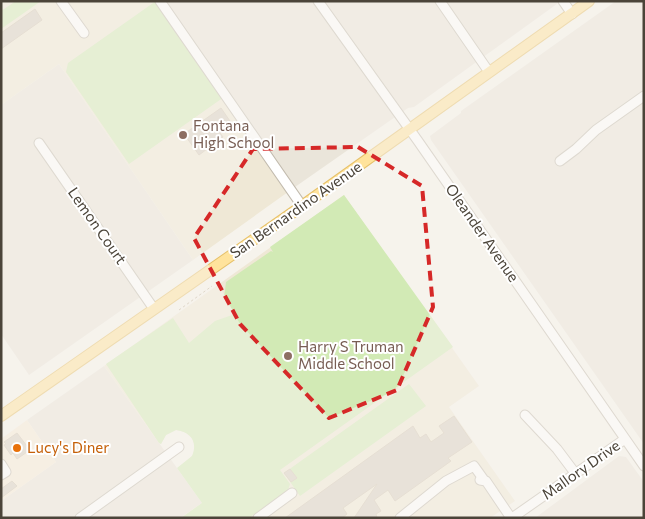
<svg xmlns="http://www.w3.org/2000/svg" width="645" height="519" font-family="Commissioner,sans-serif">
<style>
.residential{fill:#eae5da}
.commercial{fill:#f7ead8}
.education{fill:#efe8d6}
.green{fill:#d2eab5}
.building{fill:#d8cfc1;stroke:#d3c7b4}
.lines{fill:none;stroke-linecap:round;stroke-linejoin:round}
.minor-casing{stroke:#c2bbae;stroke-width:11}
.major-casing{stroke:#e6c16a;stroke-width:12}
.path{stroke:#c4b79f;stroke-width:1;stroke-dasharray:2.5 2.5;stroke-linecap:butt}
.minor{stroke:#fff;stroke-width:9}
.major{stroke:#ffe39c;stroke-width:10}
.marked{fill:none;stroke:#d62828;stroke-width:4;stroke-dasharray:10 6;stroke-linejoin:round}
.education-dot{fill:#8d6e63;stroke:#fff;stroke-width:2}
.food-dot{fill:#e8710a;stroke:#fff;stroke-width:2}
.labels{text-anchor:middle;stroke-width:4;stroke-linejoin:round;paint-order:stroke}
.education-label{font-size:15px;fill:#785e54;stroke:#fff;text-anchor:start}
.street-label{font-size:15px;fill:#4b4439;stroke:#fff}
.food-label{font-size:15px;fill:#c56008;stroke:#fff;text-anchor:start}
</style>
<rect width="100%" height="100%" fill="#f6f3ec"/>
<path class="residential" d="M163,1H561L414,107L408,108L295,187Z
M616,1H644V444L431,140L430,136L461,113V111Z
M59,64L193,260L29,375L1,334V105Z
M104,366L202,503L180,518H2L1,501L56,462L27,420Z
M619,456L626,457L644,482V518H535Z"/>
<path class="commercial" d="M27,420L56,462L1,501V439Z"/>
<path class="education" d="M1,1H163L295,187L193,260L59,64L1,105Z
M344,195L479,386L449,407L515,501L490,518H180L202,503L185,463L192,456L195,451L193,439L185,432L176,430L166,435L161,444L159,443L104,366Z"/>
<path class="green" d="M16,1H41L1,29V11Z
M156,1L224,97L129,164L66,72L68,63Z
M344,195L453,347L280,470L290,484L288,490L249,518H181L202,503L177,468L192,456C198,442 191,432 176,430L166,435L161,444L159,443L106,364L173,318L189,343L215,321L235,314L224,298L226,282L271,251L273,252L270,247Z
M409,384L426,406L300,496L284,473Z"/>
<path class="building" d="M35,9L42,20L1,49V33Z
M221,108L232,124L220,133L223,137L199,155L184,134Z
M454,416L472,442L448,458L451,461L395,501L388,490L374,500L381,511L376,514L377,518H354L377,484L343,508L347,514L342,518H285L413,426L420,438L426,434L431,442L444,433L439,426Z
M17,433L30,450L17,459L13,453L11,455L4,445L6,444L4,442Z
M290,469L297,478L291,482L284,473Z
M12,481L17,486L1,498V489Z"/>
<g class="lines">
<defs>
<path id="minor" d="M61,1L84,33
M160,1L302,206
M318,1L418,141L644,466
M440,1L489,72
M563,1L572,14
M39,143L154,309
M560,161L576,149L596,130L644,96
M525,415L557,449L575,473
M1,464L6,472L1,475
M480,480L486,481L511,518
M80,518L179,447
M258,518L292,493
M400,518L446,481L474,466L484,480
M512,518L625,439"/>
<path id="major" d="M1,416L302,206L589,1"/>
</defs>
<use href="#minor" class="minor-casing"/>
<use href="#major" class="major-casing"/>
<path class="path" d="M179,310L212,286"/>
<use href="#minor" class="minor"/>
<use href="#major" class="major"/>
</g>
<path d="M0 0H645V519H0ZM358,147L422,186L433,307L397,390L329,418L240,324L194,238L253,149Z" fill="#f6f3ec" fill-opacity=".55" fill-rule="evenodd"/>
<path class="marked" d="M358,147L422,186L433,307L397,390L329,418L240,324L194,238L253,149Z"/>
<g class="education-dot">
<circle cx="183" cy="135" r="5"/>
<circle cx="288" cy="356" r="5"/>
</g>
<circle class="food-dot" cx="17" cy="448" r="5"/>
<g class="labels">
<g class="education-label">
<text x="193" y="131">Fontana<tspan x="193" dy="17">High School</tspan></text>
<text x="298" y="352">Harry S Truman<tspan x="298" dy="17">Middle School</tspan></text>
</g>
<g class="street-label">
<text transform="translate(296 210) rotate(-35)" y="5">San Bernardino Avenue</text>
<text transform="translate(97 226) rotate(55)" y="5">Lemon Court</text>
<text transform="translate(482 233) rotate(55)" y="5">Oleander Avenue</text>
<text transform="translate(581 470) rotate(-35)" y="5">Mallory Drive</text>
</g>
<g class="food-label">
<text x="27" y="453">Lucy's Diner</text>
</g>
</g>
<rect width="645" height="519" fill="none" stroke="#4b4439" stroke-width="5"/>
</svg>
